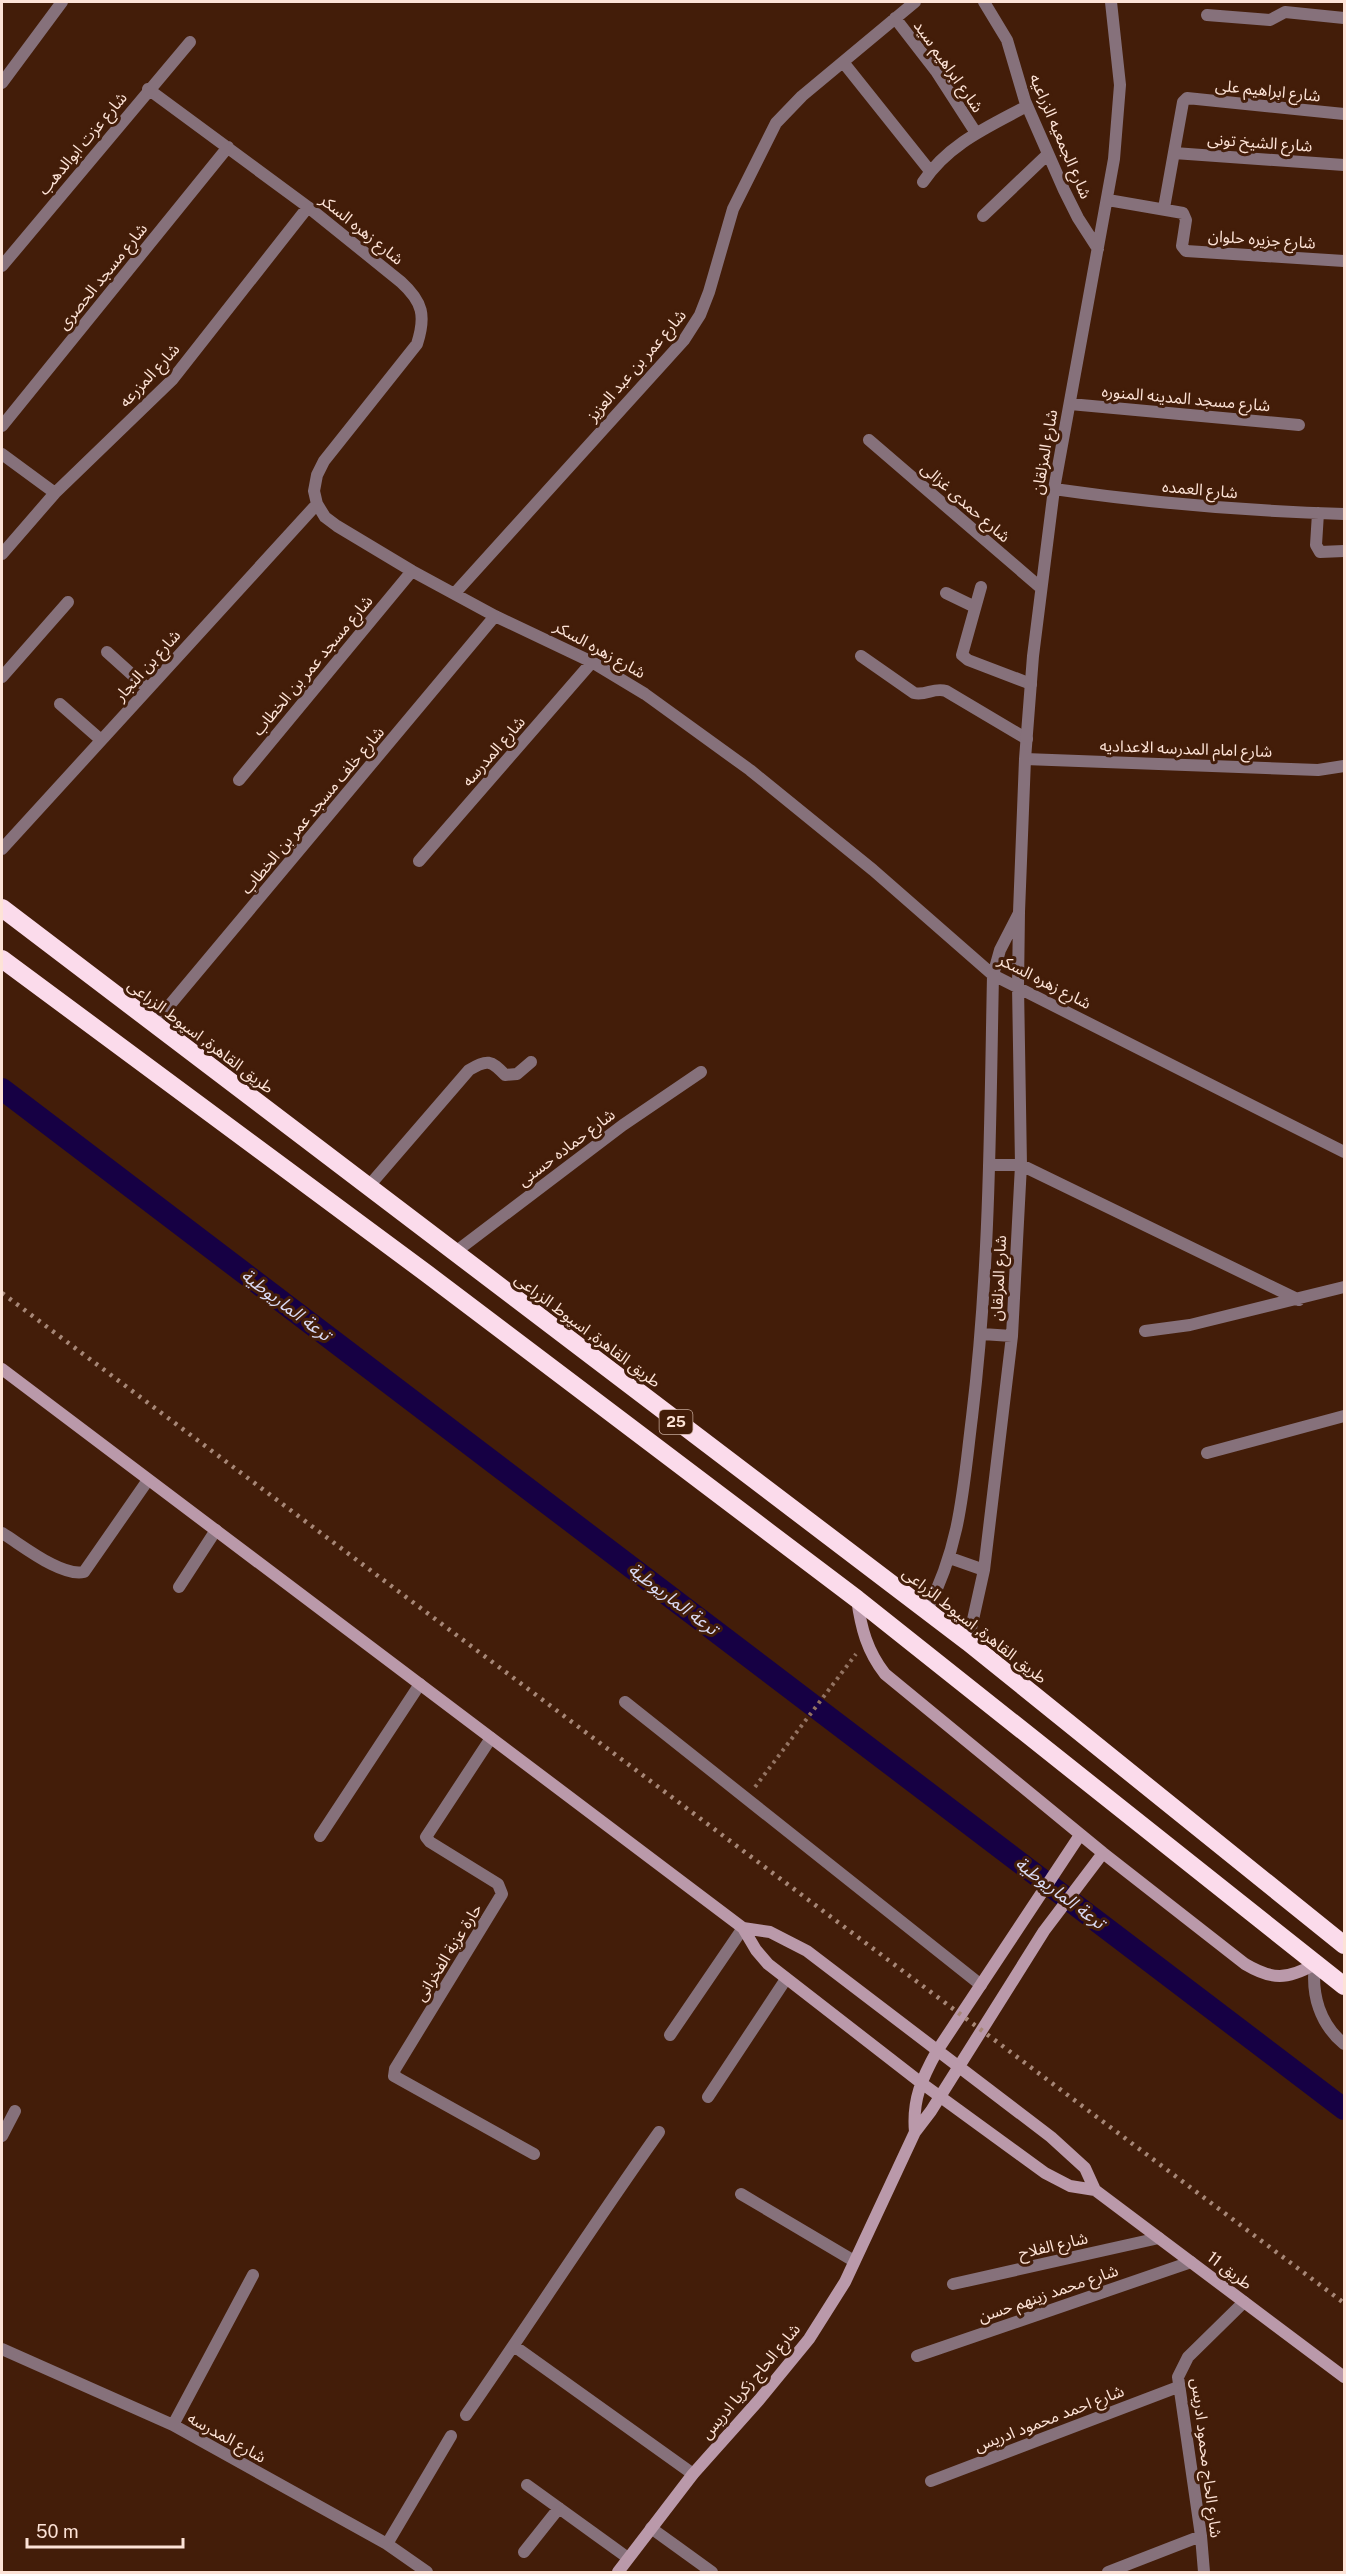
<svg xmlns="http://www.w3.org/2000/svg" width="1346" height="2574" font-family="'Public Sans','Noto Sans Arabic',sans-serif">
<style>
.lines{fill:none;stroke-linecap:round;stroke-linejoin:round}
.canal{stroke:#160044;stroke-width:22}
.path{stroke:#937362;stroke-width:4;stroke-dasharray:3 4.5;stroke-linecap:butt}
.lane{stroke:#86717b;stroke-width:12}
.street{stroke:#86717b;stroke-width:12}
.secondary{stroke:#ba99aa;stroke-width:12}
.highway{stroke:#fbdbeb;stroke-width:18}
.rail{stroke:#a78777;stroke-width:4.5;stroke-dasharray:3 6;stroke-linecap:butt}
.labels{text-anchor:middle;stroke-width:6;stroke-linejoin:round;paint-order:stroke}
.shield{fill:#431d09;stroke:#c5a899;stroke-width:1.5}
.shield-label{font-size:15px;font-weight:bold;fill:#fde3d7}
.street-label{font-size:16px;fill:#fde3d7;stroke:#431d09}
.water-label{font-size:18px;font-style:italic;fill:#d9d9f2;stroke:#431d09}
</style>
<rect width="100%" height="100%" fill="#431d09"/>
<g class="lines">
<path class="canal" d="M2,1089L1344,2109"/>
<path class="path" d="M755,1787L856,1654"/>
<path class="lane" d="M981,587L962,655L968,660L1031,684
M946,593L975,607
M861,656L914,693C926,696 934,687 946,691L1027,739
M1315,1964C1311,1995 1320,2024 1344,2044"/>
<path class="street" d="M984,2L1007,40L1025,101L1064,190L1078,218L1098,249
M1207,15L1270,20L1285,12L1344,18
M895,18L936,71L976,133
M843,62L930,171
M2,83L62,2
M148,89L308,207L401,282C423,302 426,316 417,344L324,461L317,475L314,491L317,504L325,517L337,526L412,571L495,616L592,662L645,694L750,770L873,870L993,975L1344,1152
M1174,153L1344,165
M923,182C948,144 988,127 1027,106
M1108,200L1183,213L1186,220L1182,246L1186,251L1344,261
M1164,208L1183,102L1187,98L1344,114
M983,216L1048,154
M2,266L190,42
M1070,404L1299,425
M2,426L228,147
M869,440L1041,588
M2,454L55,493
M1054,489C1150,503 1247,511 1344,514
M1318,513L1316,545L1320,552L1344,551
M2,554L55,493L172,380L308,207
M455,593L684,340L700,315L709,292L733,209L776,123L802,96L915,2
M107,652L148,689
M2,677L68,602
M60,704L101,740
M1025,759L1318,770L1344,766
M239,780L412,571
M2,849L317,504
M419,861L592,662
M153,1025L495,616
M989,1165H1021L1299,1300
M368,1187L469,1070C487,1059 491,1060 505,1075L517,1074L531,1062
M454,1253L623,1125L701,1072
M1145,1331L1190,1325L1344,1287
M982,1334L1012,1336
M1207,1453L1344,1416
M2,1533C22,1545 61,1577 84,1572L148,1480
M950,1558L984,1570
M179,1587L216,1530
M927,1610C961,1544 963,1489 972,1417C990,1270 990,1122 993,975L1000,950L1019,913
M968,1642L984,1570L1012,1336L1021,1165L1018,986L1019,912L1025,759L1033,656L1054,489L1114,159L1120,85L1111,2
M625,1702L981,1985
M491,1738L426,1837L430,1842L498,1884L502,1894L395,2069L394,2076L534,2154
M320,1836L420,1684
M670,2035L743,1928
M708,2097L786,1979
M2,2136L15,2111
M741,2194L854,2261
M953,2284L1159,2238
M514,2346L693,2474
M2,2349L173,2425L387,2544L427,2572
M917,2356L1191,2262
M466,2415C531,2321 593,2225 659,2132
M173,2425L253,2275
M931,2481L1178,2387
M527,2485L628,2558
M651,2528L712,2572
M387,2544L451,2436
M524,2552L559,2508
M1108,2572L1201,2536
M1204,2572L1201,2536L1178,2377L1188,2357L1244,2302"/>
<path class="secondary" d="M2,1369L743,1928L756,1950L768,1964L920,2082L1045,2173L1070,2186L1095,2190L1344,2377
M857,1599C861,1628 867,1651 885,1674L1103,1853L1245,1964C1272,1980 1287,1980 1315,1964
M743,1928L770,1932L807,1951L1051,2137L1085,2168L1095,2190
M915,2132C912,2100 922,2078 937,2051L1080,1835
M618,2572L693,2474L759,2400L809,2339L845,2282L915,2132L931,2111L1044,1931L1103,1853"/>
<path class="highway" d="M2,908L968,1642L1344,1945
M2,959L426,1273L857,1599L1344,1986"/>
<path class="rail" d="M2,1293L1344,2303"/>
</g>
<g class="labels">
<rect class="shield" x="659.5" y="1410" width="33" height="24" rx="4.5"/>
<g class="shield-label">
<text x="676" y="1427">25</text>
</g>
<g class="street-label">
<text transform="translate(949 66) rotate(55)" y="6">شارع ابراهيم سيد</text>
<text transform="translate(1268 90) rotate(6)" y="6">شارع ابراهيم على</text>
<text transform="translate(1061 136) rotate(67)" y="6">شارع الجمعيه الزراعيه</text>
<text transform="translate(1260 142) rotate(4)" y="6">شارع الشيخ تونى</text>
<text transform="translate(82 143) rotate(-50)" y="6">شارع عزت ابوالدهب</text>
<text transform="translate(362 229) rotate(39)" y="6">شارع زهره السكر</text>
<text transform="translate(1262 239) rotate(4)" y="6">شارع جزيره حلوان</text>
<text transform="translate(102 276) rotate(-51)" y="6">شارع مسجد الحصرى</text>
<text transform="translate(636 365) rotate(-49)" y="6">شارع عمر بن عبد العزيز</text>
<text transform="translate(149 375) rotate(-47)" y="6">شارع المزرعه</text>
<text transform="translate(1186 398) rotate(5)" y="6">شارع مسجد المدينه المنوره</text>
<text transform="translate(1044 452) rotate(-80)" y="6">شارع المزلقان</text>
<text transform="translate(1200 489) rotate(5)" y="6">شارع العمده</text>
<text transform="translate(966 502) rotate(41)" y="6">شارع حمدى غزالى</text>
<text transform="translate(600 649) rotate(29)" y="6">شارع زهره السكر</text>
<text transform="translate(147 665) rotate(-48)" y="6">شارع بن النجار</text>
<text transform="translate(312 665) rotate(-50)" y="6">شارع مسجد عمر بن الخطاب</text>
<text transform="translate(1186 748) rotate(2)" y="6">شارع امام المدرسه الاعداديه</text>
<text transform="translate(493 751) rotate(-49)" y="6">شارع المدرسه</text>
<text transform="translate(312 810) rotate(-50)" y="6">شارع خلف مسجد عمر بن الخطاب</text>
<text transform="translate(1045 981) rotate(27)" y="6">شارع زهره السكر</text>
<text transform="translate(201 1036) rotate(37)" y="6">طريق القاهرة, اسيوط الزراعى</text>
<text transform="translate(566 1147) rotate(-37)" y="6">شارع حماده حسنى</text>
<text transform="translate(998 1278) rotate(-87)" y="6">شارع المزلقان</text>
<text transform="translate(588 1330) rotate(37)" y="6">طريق القاهرة, اسيوط الزراعى</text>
<text transform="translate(975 1625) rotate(38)" y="6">طريق القاهرة, اسيوط الزراعى</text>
<text transform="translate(448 1952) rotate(-58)" y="6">حارة عزبة الفخرانى</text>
<text transform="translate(1053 2245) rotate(-13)" y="6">شارع الفلاح</text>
<text transform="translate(1230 2270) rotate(37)" y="6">طريق 11</text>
<text transform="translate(1048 2293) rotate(-19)" y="6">شارع محمد زينهم حسن</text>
<text transform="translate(750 2381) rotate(-50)" y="6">شارع الحاج زكريا ادريس</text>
<text transform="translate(1049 2418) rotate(-21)" y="6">شارع احمد محمود ادريس</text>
<text transform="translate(227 2437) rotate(29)" y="6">شارع المدرسه</text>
<text transform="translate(1207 2458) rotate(83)" y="6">شارع الحاج محمود ادريس</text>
</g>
<g class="water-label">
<text transform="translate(286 1305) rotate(37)" y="6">ترعة الماريوطية</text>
<text transform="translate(673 1599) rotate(37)" y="6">ترعة الماريوطية</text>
<text transform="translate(1060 1893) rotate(37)" y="6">ترعة الماريوطية</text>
</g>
</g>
<rect width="1346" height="2574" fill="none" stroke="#fde3d7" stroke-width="6"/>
<path d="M27 2538v9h156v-9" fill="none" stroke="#fde3d7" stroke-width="3"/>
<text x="36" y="2538" font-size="18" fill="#fde3d7" stroke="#431d09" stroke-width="4.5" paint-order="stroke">50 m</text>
</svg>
